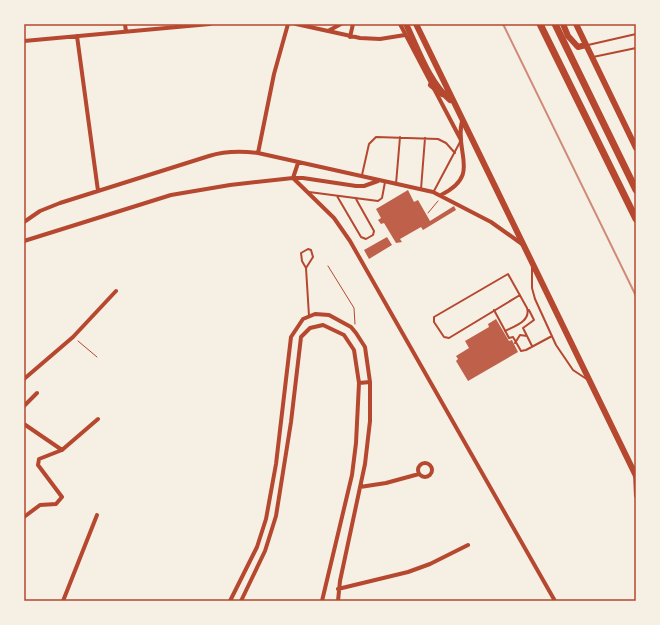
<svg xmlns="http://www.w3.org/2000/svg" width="660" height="625" font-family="'Public Sans',sans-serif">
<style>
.building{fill:#bf614a}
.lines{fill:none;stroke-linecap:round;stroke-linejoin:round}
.path{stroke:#b5482f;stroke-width:1}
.service{stroke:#b5482f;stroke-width:2}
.minor{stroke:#b5482f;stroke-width:4}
.primary{stroke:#b5482f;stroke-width:6}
.motorway{stroke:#b5482f;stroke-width:7}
.rail{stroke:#cf8b77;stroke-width:2}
.neatline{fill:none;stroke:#b5482f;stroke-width:1.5}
</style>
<rect width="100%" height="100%" fill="#f6efe4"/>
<path class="building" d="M408,190L414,202L418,200L430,221L454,206L456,210L423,230L421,227L400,239L402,242L396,243L384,223L381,224L378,220L381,218L376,209Z
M387,237L392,245L369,259L364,250Z
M496,319L509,341L512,340L518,352L468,381L456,361L458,359L456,356L469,348L465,341L489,327L488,324Z"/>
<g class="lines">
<path class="path" d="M428,213L438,201
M328,266L354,308L355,324
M78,341L97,357"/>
<path class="service" d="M588,45L636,34
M593,57L636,48
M362,175L369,144L376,137L438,139L446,143L455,153
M396,184L400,137
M421,189L425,138
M434,191L460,142
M309,192L378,201L382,198L385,182
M337,196L361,237L366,239L373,235L374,231L356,199
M532,267V288L535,299L556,345L573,370L588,380
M306,268L313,257L311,250L308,249L301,253L302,261L306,268L309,316
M494,310L509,338L513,337L521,351L526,350L552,336
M529,310L534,320L523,328L532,346
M505,331C515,326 531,321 527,308L508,274L434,317V322L444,337L449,338L520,295
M515,343L520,335L527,336"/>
<path class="minor" d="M125,24L126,32
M296,24L360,38L380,39L405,35
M400,24L461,140
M328,31L341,24
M77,36L98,191
M350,37L353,24
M24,41L210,24
M258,153L274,74L288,24
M298,163L293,178L334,218L350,241L555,601
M441,195C482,175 454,153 462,121
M24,222L40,211L60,203L209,156C225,151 241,151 258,153L433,192L491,222L522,244
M24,241L171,195L230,185L293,178H303L356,186H364L378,181
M24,379L73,337L116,291
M359,383L370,382
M24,406L37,393
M24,424L62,450
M418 470a7 7 0 1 1 14 0a7 7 0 1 1-14 0Z
M635,474L636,496
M360,487L386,483L419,474
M24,517L40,505L56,504L62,497L38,465L39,459L62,450L98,419
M338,589L408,572L430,564L468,545
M63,601L97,515
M230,601L257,547L266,519L276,464L291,337L303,319L315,314L329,315L351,327L356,333L365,347L370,382V421L365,464L340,581L338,601
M241,601L265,551L276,516L291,422L301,337L310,328L323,325L344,335L354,350L359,383L356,443L352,475L322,601"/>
<path class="primary" d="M406,24C418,49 429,82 450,100
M416,24L636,476
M563,24L568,36L578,47L586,45
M576,24L636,148
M431,85L442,94"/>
<path class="motorway" d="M540,24L636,219
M555,24L636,190"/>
<path class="rail" d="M503,24L636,296"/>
</g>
<rect width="660" height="625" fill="none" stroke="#f6efe4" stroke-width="50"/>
<rect x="25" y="25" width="610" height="575" class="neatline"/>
</svg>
